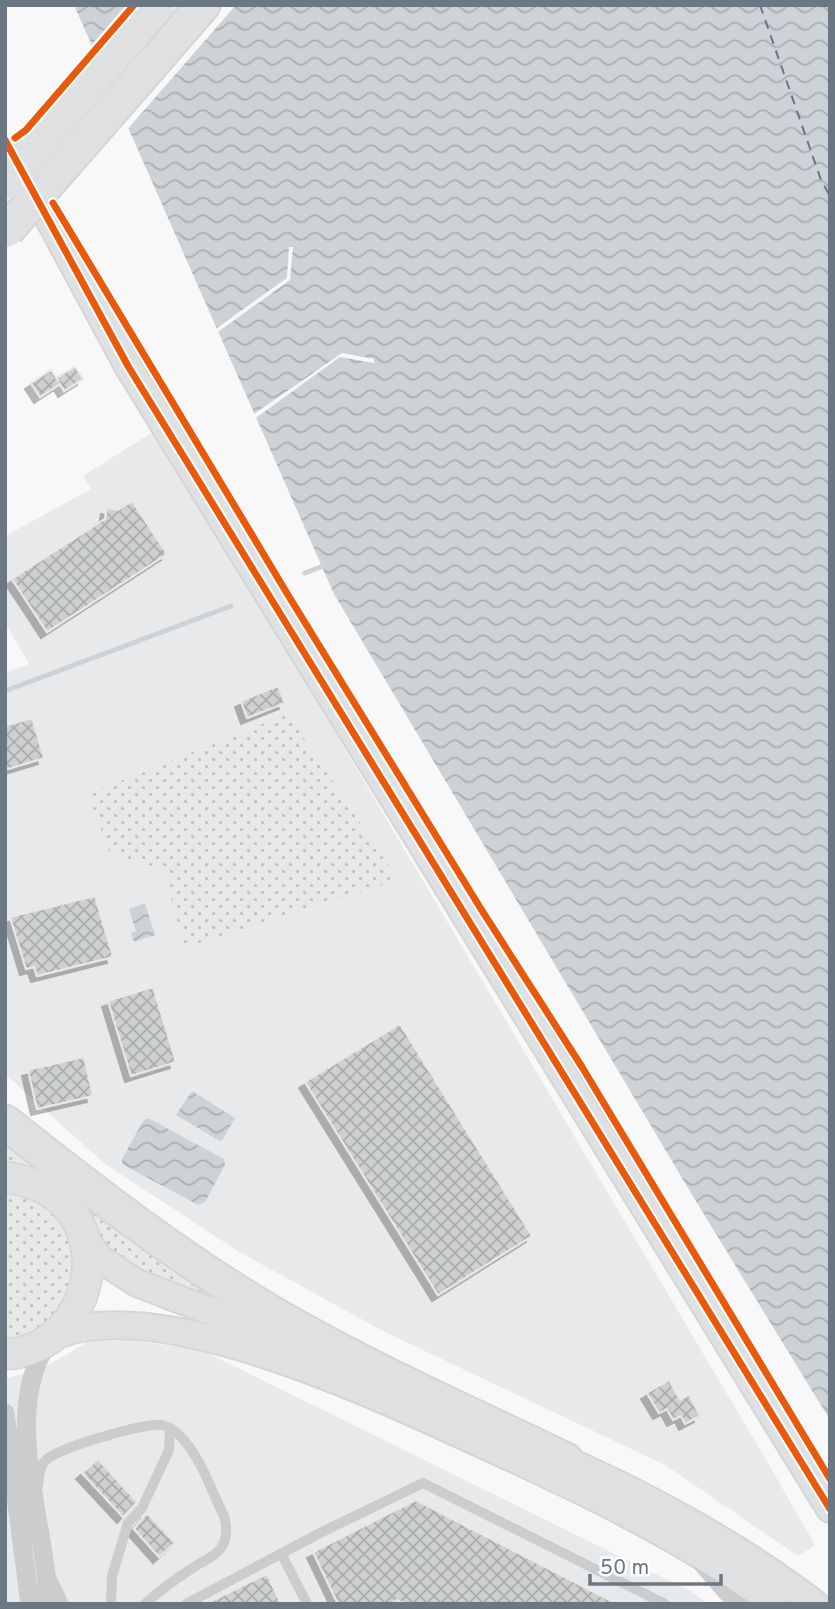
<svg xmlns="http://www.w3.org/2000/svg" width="835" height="1609" font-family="Overpass,sans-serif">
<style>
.built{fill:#e8e9ea}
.green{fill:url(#green-dots)}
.water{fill:url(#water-waves)}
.pier{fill:#f8f8f8}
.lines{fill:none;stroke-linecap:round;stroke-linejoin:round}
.stream{stroke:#ccd2d6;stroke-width:5}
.ferry{stroke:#67777f;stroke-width:2;stroke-dasharray:9 7;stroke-linecap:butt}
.building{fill:url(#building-cross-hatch);stroke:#e8e8e7;stroke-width:2;filter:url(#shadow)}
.secondary-tunnel{stroke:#ced2d5;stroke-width:26;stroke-dasharray:26 13;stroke-linecap:butt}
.secondary-casing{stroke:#d4d5d5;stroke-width:30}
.primary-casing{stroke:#d4d5d5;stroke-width:33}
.highway-casing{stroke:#d4d5d5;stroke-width:37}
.lane{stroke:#cbccce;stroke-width:10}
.street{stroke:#cbccce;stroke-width:19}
.secondary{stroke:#dfe0e1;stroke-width:26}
.primary{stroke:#dfe0e1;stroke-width:30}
.highway{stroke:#dfe0e1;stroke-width:33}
.highway-bridge-casing{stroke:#d4d5d5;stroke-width:37;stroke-linecap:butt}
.highway-bridge{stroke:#dfe0e1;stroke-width:33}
.cycleway-casing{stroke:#fff;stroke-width:11}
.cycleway{stroke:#e8590c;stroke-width:7}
</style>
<defs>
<pattern id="green-dots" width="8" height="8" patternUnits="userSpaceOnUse" patternTransform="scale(1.75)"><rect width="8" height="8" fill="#e6e9e5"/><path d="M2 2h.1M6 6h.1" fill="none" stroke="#bec2bf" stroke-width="1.8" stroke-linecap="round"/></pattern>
<pattern id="water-waves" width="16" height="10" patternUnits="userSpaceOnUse" patternTransform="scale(1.75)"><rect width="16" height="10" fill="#ccd2d6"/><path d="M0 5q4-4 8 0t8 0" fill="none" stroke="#aaafb3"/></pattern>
<pattern id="building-cross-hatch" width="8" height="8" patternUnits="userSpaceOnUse" patternTransform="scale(1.75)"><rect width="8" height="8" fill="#cdcfd0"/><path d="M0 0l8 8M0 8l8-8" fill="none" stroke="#aaadae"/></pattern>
<filter id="shadow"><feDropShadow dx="-6" dy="6" stdDeviation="0" flood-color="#0004"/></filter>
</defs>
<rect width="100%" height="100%" fill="#f8f8f8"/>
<path class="built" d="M156,430L768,1463L815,1545L798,1556L665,1465L385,1332L241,1253L105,1164L5,1074V673L29,664L5,623V536L91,489L83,476Z
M98,1336L201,1350L692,1592L709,1604H5V1378L38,1371Z"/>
<path class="green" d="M288,714L398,880L184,948L164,869L110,854L88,794Z
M5,1133L268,1321L112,1259L61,1183L35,1168L5,1163Z
M5,1193C90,1194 99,1329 5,1338Z"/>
<path class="water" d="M74,5H830V1420L697,1203L334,594Z
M145,903L155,935L134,942L131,933L136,931L129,909Z
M192,1091L235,1118L223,1139L220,1141L176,1115Z
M148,1118L224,1159L225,1165L205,1202L198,1205L122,1164V1159L143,1121Z"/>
<path class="pier" d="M126,5H236L126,131L89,48Z
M289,247H293L290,280L215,334L214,330L287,278Z
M342,353L374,359V363L340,357L253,420L251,416Z"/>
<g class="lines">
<path class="stream" d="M305,573L328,564
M5,691L231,606"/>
<path class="ferry" d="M760,5L821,180L830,196"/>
</g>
<path class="building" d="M75,367L83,379L64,391L60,384L40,397L31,383L51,370L59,382L56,378Z
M132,501L167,554L47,632L12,579L105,519L107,508L118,510Z
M278,686L285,703L247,718L241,701Z
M32,718L44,758L5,770V726Z
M95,896L113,957L37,976L34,967L26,969L10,917Z
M153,987L176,1062L131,1076L108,1001Z
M400,1024L532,1236L438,1295L305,1082Z
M84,1057L93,1096L37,1109L28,1070Z
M669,1380L680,1400L689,1395L700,1416L685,1424L681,1416L673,1420L667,1409L659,1413L647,1393Z
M98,1459L137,1502L123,1517L82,1473Z
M416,1500L452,1519L617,1604H405L397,1600L390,1604H338L313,1552Z
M147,1513L175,1543L159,1557L134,1529Z
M267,1574L281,1604H206L242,1586Z"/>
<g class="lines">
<path class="secondary-tunnel" d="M5,140L28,181"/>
<defs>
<path id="secondary" d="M50,221L128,366L830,1509
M85,1239L100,1259L137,1283L316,1352
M53,1337C152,1291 368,1392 462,1435C570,1484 678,1534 775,1604
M550,1453C644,1494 734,1542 815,1604"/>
<path id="primary" d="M5,1177C22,1180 36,1183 50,1192C98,1222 98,1291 62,1328C48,1343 27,1354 5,1354"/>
<path id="highway" d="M151,65L203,5
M5,1122C92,1191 181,1260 277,1316C370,1370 469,1413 566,1460"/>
</defs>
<use href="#secondary" class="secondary-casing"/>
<use href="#primary" class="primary-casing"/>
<use href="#highway" class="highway-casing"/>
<path class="lane" d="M38,1486C39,1478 39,1467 45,1461C56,1448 144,1423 162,1425C165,1426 169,1428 172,1429C198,1448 210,1488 224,1516C227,1527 228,1538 221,1548C215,1557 203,1561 194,1567C177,1578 160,1590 145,1604
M281,1553L307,1604
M52,1579L64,1604
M111,1604L112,1576L128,1523L142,1508L169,1450L170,1428
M186,1604L320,1533L423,1483L665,1604"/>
<path class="street" d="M48,1342C0,1416 47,1523 48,1604
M5,1413L30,1604
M702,1563L728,1593L741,1604"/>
<use href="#secondary" class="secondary"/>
<use href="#primary" class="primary"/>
<use href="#highway" class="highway"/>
<defs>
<path id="highway-bridge" d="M5,182L158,5
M7,230L151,65"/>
</defs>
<use href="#highway-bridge" class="highway-bridge-casing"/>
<use href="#highway-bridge" class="highway-bridge"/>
<defs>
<path id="cycleway" d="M15,138L26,130L134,5
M5,140L128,366L830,1509
M53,203L288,595L481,909L582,1067L830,1479"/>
</defs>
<use href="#cycleway" class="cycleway-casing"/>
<use href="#cycleway" class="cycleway"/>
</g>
<rect width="835" height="1609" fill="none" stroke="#6b7884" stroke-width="14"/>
<path d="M590 1574v10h131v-10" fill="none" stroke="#6b7884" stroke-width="3.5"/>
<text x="600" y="1574" font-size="21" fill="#6b7884" stroke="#ffffff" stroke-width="5" paint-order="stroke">50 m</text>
</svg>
